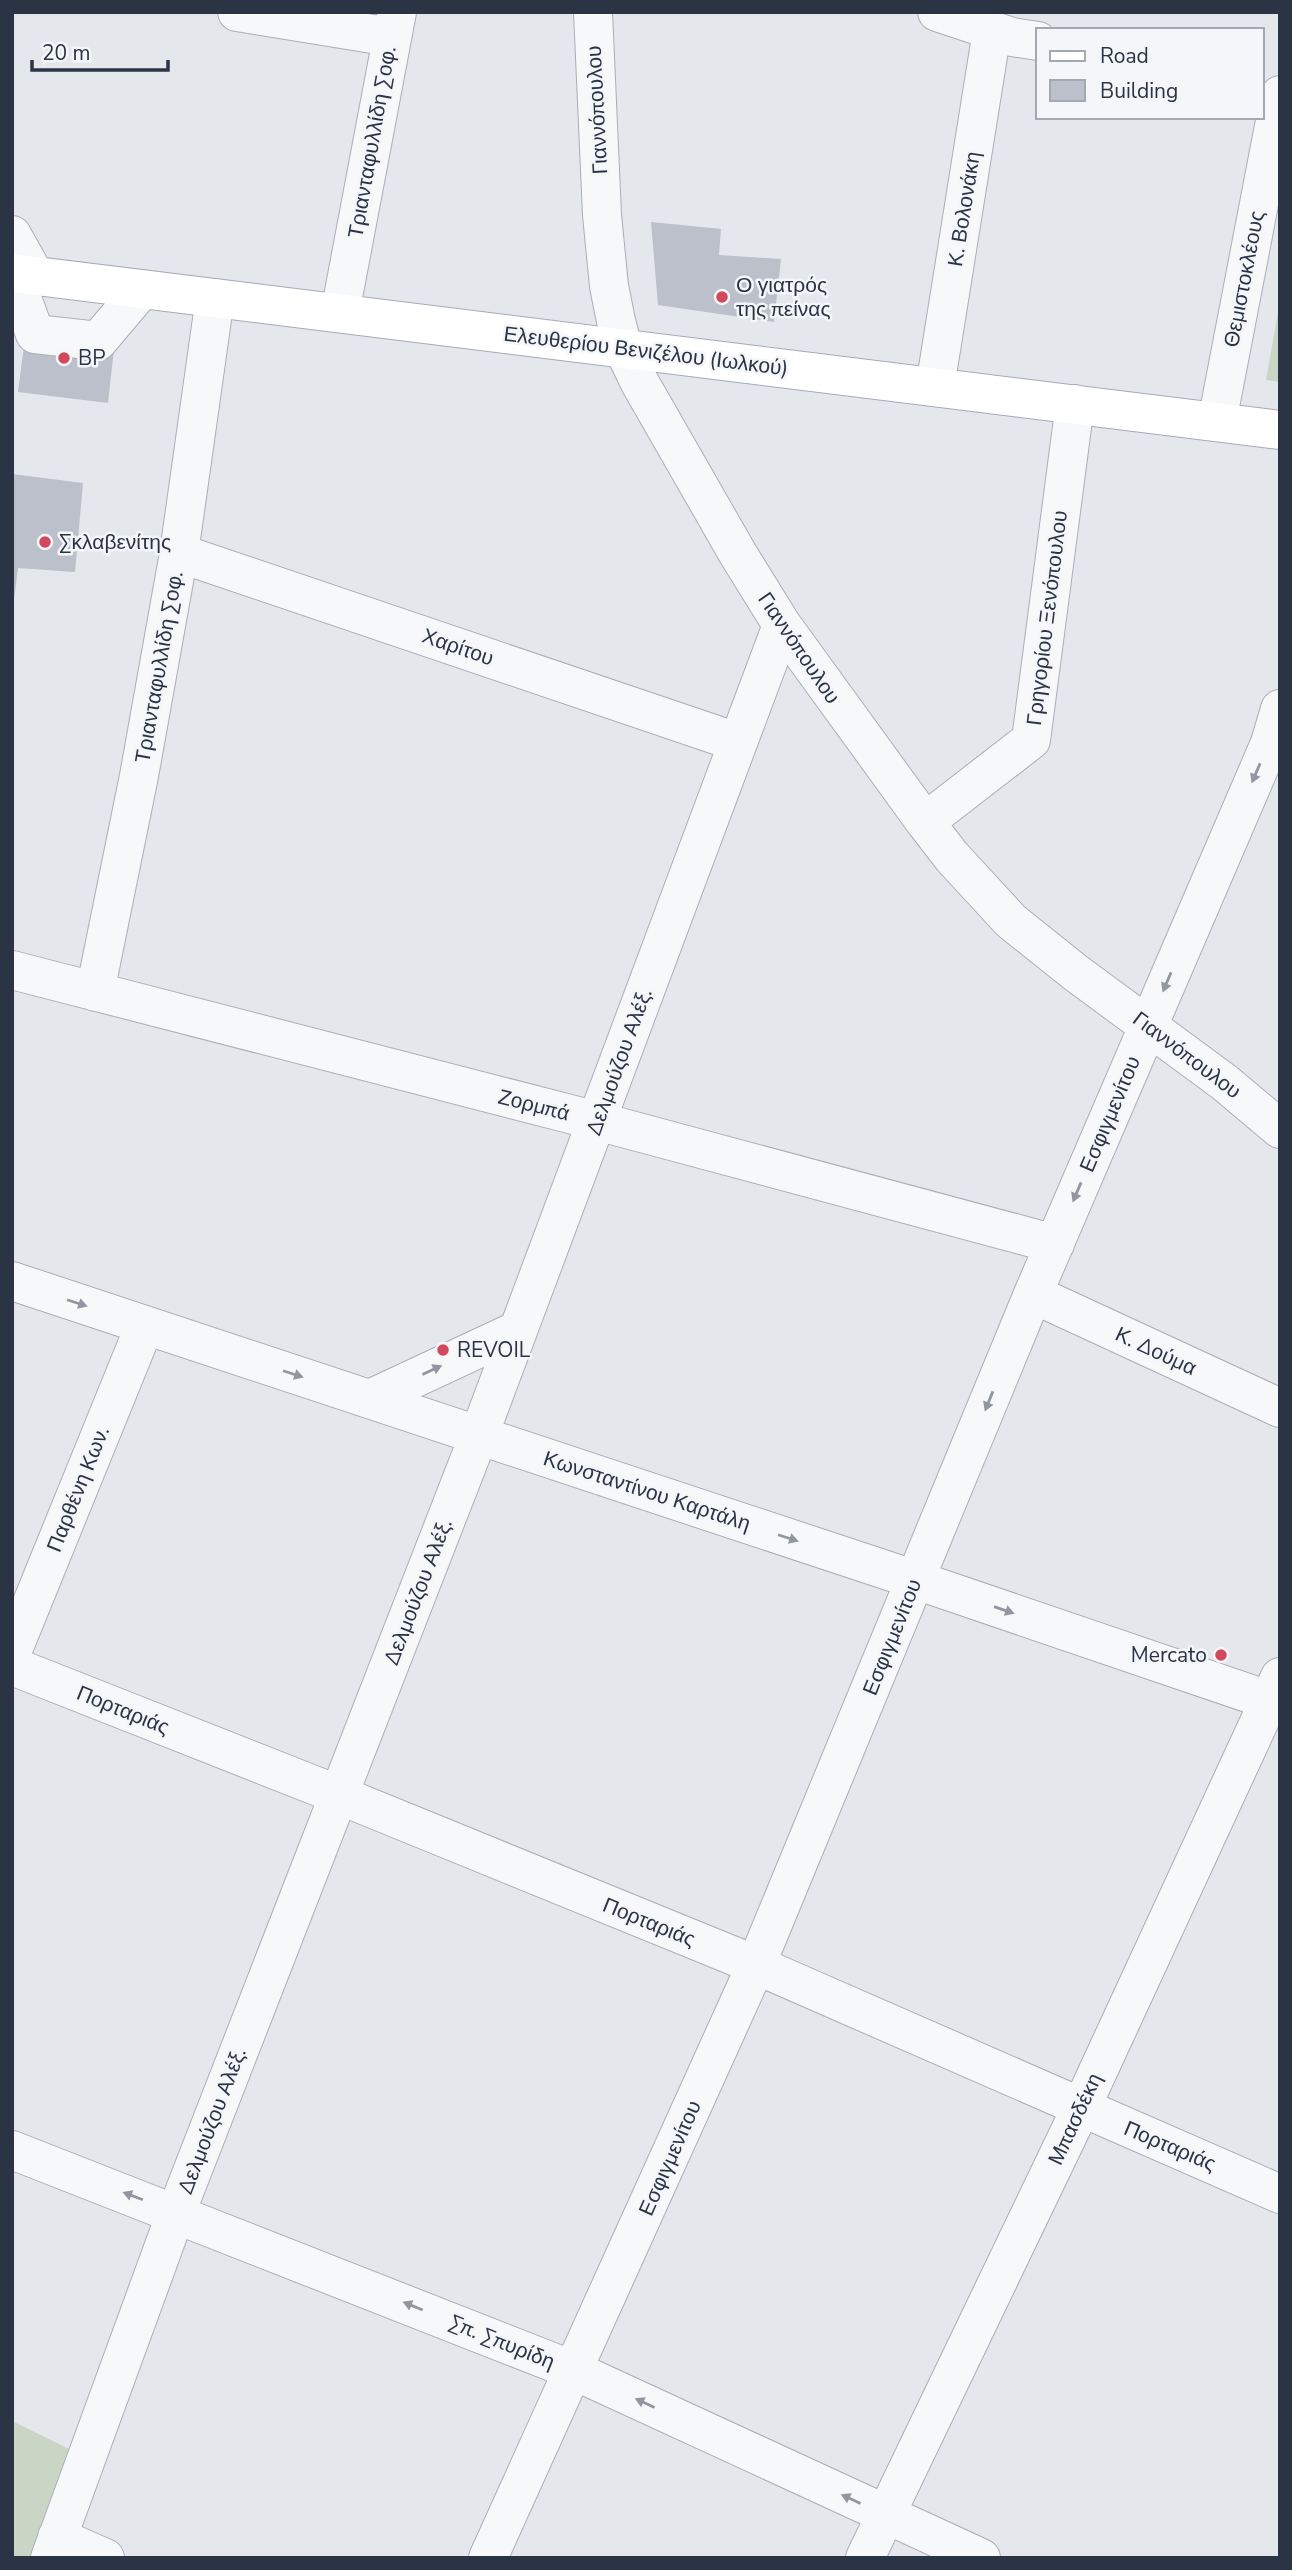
<svg xmlns="http://www.w3.org/2000/svg" width="1292" height="2570" font-family="'Nunito Sans',sans-serif">
<style>
.green{fill:#c9d6c5}
.building{fill:#bbc0ca}
.lines{fill:none;stroke-linecap:round;stroke-linejoin:round}
.minor-casing{stroke:#a9aeb7;stroke-width:40}
.major-casing{stroke:#a3abb8;stroke-width:40}
.minor{stroke:#f7f8fa;stroke-width:38}
.major{stroke:#fff;stroke-width:38}
.oneway{fill:#9196a0}
.poi-dot{fill:#d1495b;stroke:#f4f6f9;stroke-width:2.5}
.labels{text-anchor:middle;stroke-width:5;stroke-linejoin:round;paint-order:stroke}
.street-label{font-size:21px;fill:#2b3445;stroke:#f4f6f9}
.poi-label{font-size:21px;fill:#2b3445;stroke:#f4f6f9;text-anchor:start}
</style>
<rect width="100%" height="100%" fill="#e4e7ec"/>
<path class="green" d="M1280,301V382L1266,380Z
M12,2421L69,2449L29,2558H12Z"/>
<path class="building" d="M651,222L721,229L719,255L781,259L774,322L658,305Z
M25,338L114,349L108,403L18,392Z
M12,474L83,483L75,572L18,568L14,600Z"/>
<g class="lines">
<defs>
<path id="minor" d="M237,12L391,37
M593,12L602,215L609,286L616,321L623,348L640,383L738,554L782,625L925,822L952,857L1011,921L1076,973L1224,1082L1280,1129
M937,12L1012,37L1038,41
M12,235L35,276
M13,273L35,334L98,341L142,289
M340,313L397,12
M935,387L992,31
M1217,422L1280,95
M179,553L737,742
M925,822L1031,740L1075,404
M12,970L597,1121L1055,1244
M95,992L139,776L179,553L215,298
M12,1281L916,1580L1280,1704
M1033,1294L1280,1408
M370,1399L518,1330
M12,1652L145,1325
M12,1666L339,1795L756,1965L1280,2194
M12,2150L575,2371L981,2558
M57,2537L105,2558
M50,2558L176,2213L479,1435L782,625
M488,2558L756,1965L1033,1294L1270,743L1280,709
M865,2558L1081,2108L1280,1677"/>
<path id="major" d="M12,273L1280,430"/>
</defs>
<use href="#minor" class="minor-casing"/>
<use href="#major" class="major-casing"/>
<use href="#minor" class="minor"/>
<use href="#major" class="major"/>
</g>
<defs><path id="oneway-solid" d="M-6-.8H1V-3.2L6.5 0L1 3.2V.8H-6Z" transform="scale(1.75)"/></defs>
<g class="oneway">
<use href="#oneway-solid" transform="translate(1256 773) rotate(113)"/>
<use href="#oneway-solid" transform="translate(1167 982) rotate(113)"/>
<use href="#oneway-solid" transform="translate(1077 1192) rotate(113)"/>
<use href="#oneway-solid" transform="translate(77 1303) rotate(18)"/>
<use href="#oneway-solid" transform="translate(432 1370) rotate(-25)"/>
<use href="#oneway-solid" transform="translate(293 1374) rotate(18)"/>
<use href="#oneway-solid" transform="translate(989 1401) rotate(112)"/>
<use href="#oneway-solid" transform="translate(788 1538) rotate(18)"/>
<use href="#oneway-solid" transform="translate(1004 1610) rotate(19)"/>
<use href="#oneway-solid" transform="translate(133 2196) rotate(-159)"/>
<use href="#oneway-solid" transform="translate(413 2306) rotate(-158)"/>
<use href="#oneway-solid" transform="translate(645 2403) rotate(-155)"/>
<use href="#oneway-solid" transform="translate(851 2499) rotate(-155)"/>
</g>
<g class="poi-dot">
<circle cx="722" cy="297" r="7"/>
<circle cx="64" cy="358" r="7"/>
<circle cx="45" cy="542" r="7"/>
<circle cx="443" cy="1350" r="7"/>
<circle cx="1221" cy="1655" r="7"/>
</g>
<g class="labels">
<g class="street-label">
<text transform="translate(597 110) rotate(-93)" y="7">Γιαννόπουλου</text>
<text transform="translate(372 142) rotate(-80)" y="7">Τριανταφυλλίδη Σοφ.</text>
<text transform="translate(964 209) rotate(-81)" y="7">Κ. Βολονάκη</text>
<text transform="translate(1244 279) rotate(-79)" y="7">Θεμιστοκλέους</text>
<text transform="translate(646 351) rotate(7)" y="7">Ελευθερίου Βενιζέλου (Ιωλκού)</text>
<text transform="translate(1047 618) rotate(-83)" y="7">Γρηγορίου Ξενόπουλου</text>
<text transform="translate(458 647) rotate(19)" y="7">Χαρίτου</text>
<text transform="translate(799 648) rotate(56)" y="7">Γιαννόπουλου</text>
<text transform="translate(159 667) rotate(-80)" y="7">Τριανταφυλλίδη Σοφ.</text>
<text transform="translate(1187 1055) rotate(37)" y="7">Γιαννόπουλου</text>
<text transform="translate(619 1062) rotate(-70)" y="7">Δελμούζου Αλέξ.</text>
<text transform="translate(534 1105) rotate(14)" y="7">Ζορμπά</text>
<text transform="translate(1110 1114) rotate(-67)" y="7">Εσφιγμενίτου</text>
<text transform="translate(1156 1351) rotate(25)" y="7">Κ. Δούμα</text>
<text transform="translate(78 1489) rotate(-68)" y="7">Παρθένη Κων.</text>
<text transform="translate(647 1491) rotate(18)" y="7">Κωνσταντίνου Καρτάλη</text>
<text transform="translate(418 1592) rotate(-69)" y="7">Δελμούζου Αλέξ.</text>
<text transform="translate(892 1637) rotate(-68)" y="7">Εσφιγμενίτου</text>
<text transform="translate(123 1710) rotate(22)" y="7">Πορταριάς</text>
<text transform="translate(649 1922) rotate(22)" y="7">Πορταριάς</text>
<text transform="translate(1075 2119) rotate(-65)" y="7">Μπασδέκη</text>
<text transform="translate(212 2121) rotate(-69)" y="7">Δελμούζου Αλέξ.</text>
<text transform="translate(1170 2146) rotate(23)" y="7">Πορταριάς</text>
<text transform="translate(670 2158) rotate(-66)" y="7">Εσφιγμενίτου</text>
<text transform="translate(502 2342) rotate(22)" y="7">Σπ. Σπυρίδη</text>
</g>
<g class="poi-label">
<text x="736" y="292">Ο γιατρός<tspan x="736" dy="24">της πείνας</tspan></text>
<text x="78" y="365">BP</text>
<text x="59" y="549">Σκλαβενίτης</text>
<text x="457" y="1357">REVOIL</text>
<text x="1207" y="1662" text-anchor="end">Mercato</text>
</g>
</g>
<rect width="1292" height="2570" fill="none" stroke="#2b3445" stroke-width="28"/>
<rect x="1036" y="28" width="228" height="91" fill="#f4f6f9" stroke="#a4a8b1" stroke-width="2"/>
<rect x="1050" y="51" width="35" height="10" fill="#ffffff" stroke="#a4a8b1" stroke-width="2"/>
<text x="1100" y="63" font-size="21" fill="#2b3445">Road</text>
<rect x="1050" y="80" width="35" height="21" fill="#bbc0ca" stroke="#a4a8b1" stroke-width="2"/>
<text x="1100" y="98" font-size="21" fill="#2b3445">Building</text>
<path d="M32 60v10h136v-10" fill="none" stroke="#2b3445" stroke-width="3.5"/>
<text x="42" y="60" font-size="21" fill="#2b3445" stroke="#f4f6f9" stroke-width="5" paint-order="stroke">20 m</text>
</svg>
